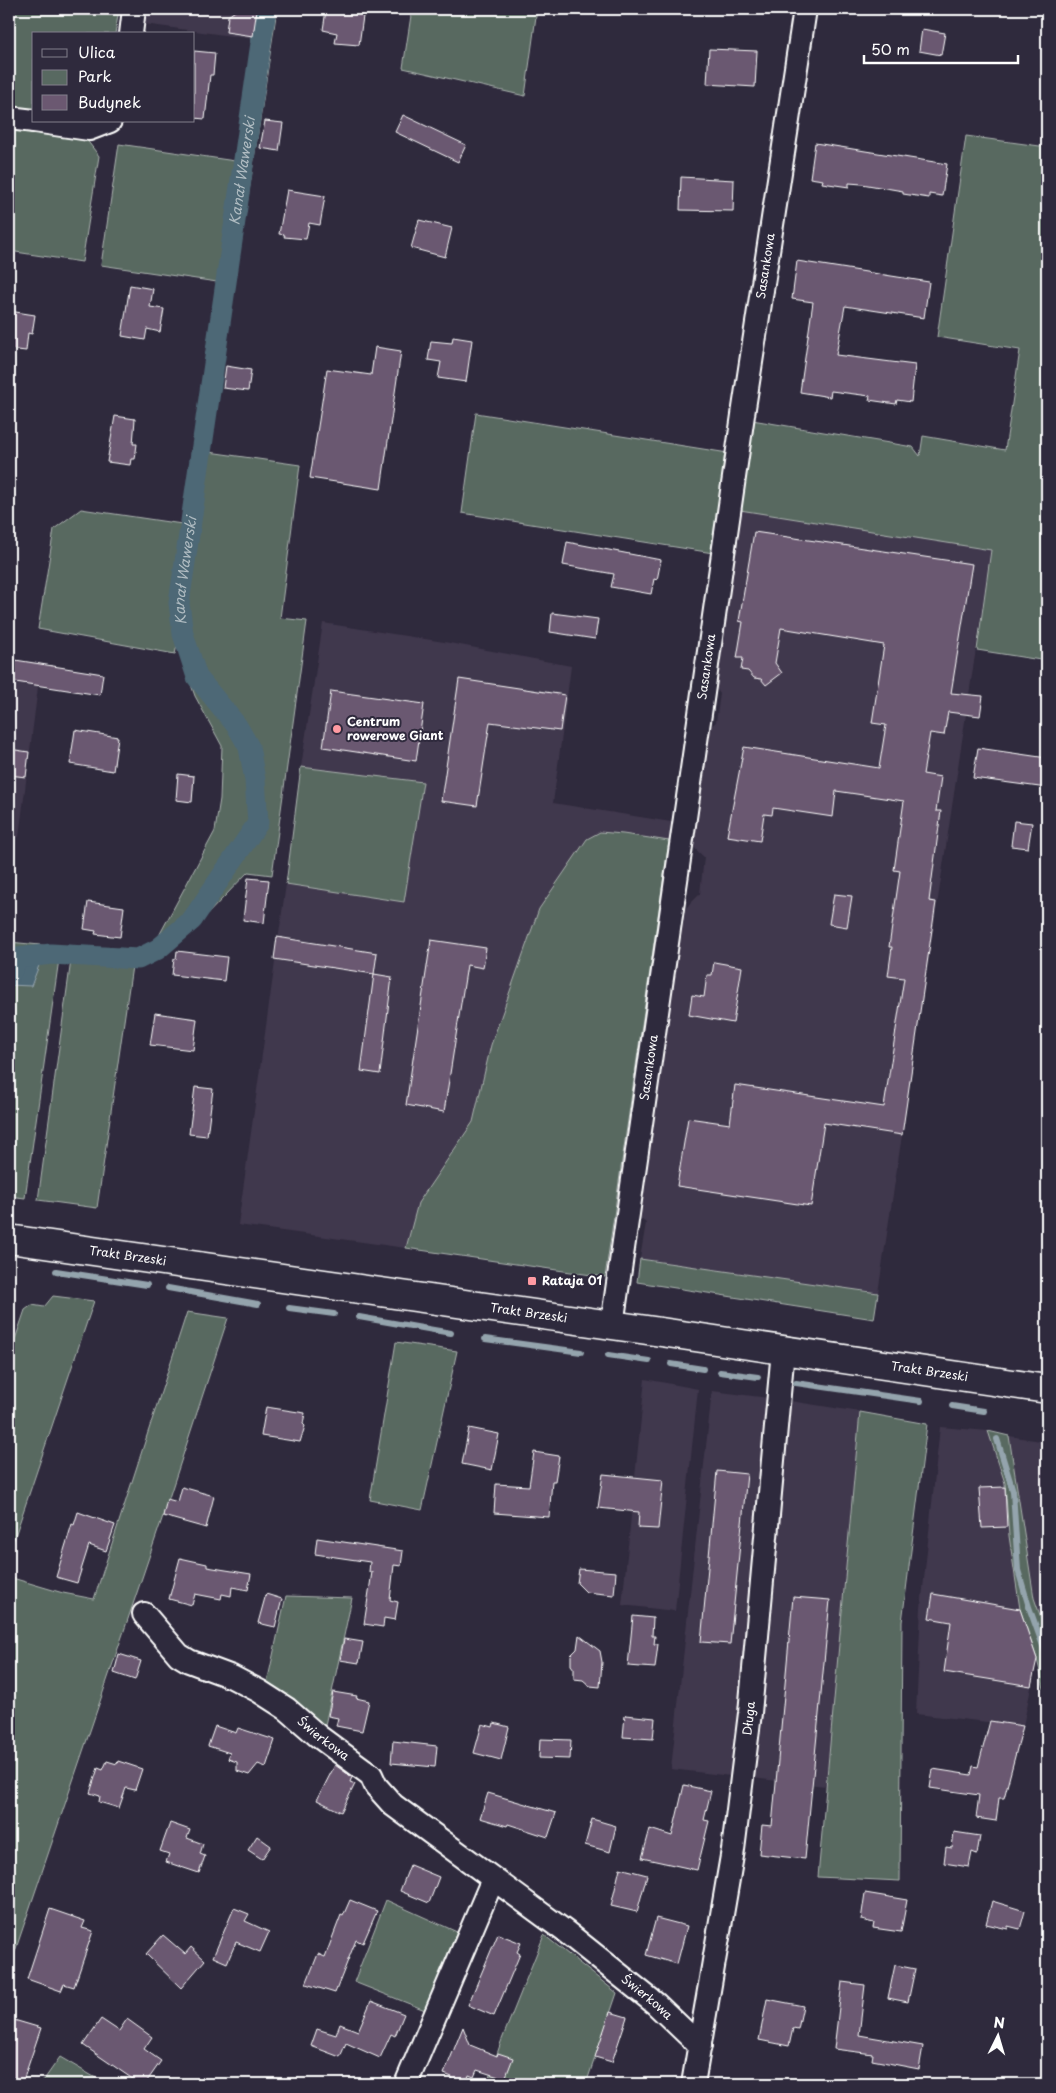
<svg xmlns="http://www.w3.org/2000/svg" width="1056" height="2093" font-family="'Playpen Sans',sans-serif">
<style>
.built{fill:#41384d}
.green{fill:#586961;stroke:#acb4b0}
.water{fill:#4d6776;stroke:#94a4ad}
.lines{fill:none;stroke-linecap:round;stroke-linejoin:round}
.stream{stroke:#94a4ad;stroke-width:6}
.canal{stroke:#4d6776;stroke-width:21}
.building{fill:#6b5871;stroke:#fff}
.minor-casing{stroke:#fff;stroke-width:26}
.primary-casing{stroke:#fff;stroke-width:31}
.minor{stroke:#2f2a3d;stroke-width:22}
.primary{stroke:#2f2a3d;stroke-width:28}
.poi-dot{fill:#ff9aa2;stroke:#2f2a3d;stroke-width:2}
.labels{text-anchor:middle;stroke-width:4;stroke-linejoin:round;paint-order:stroke}
.street-label{font-size:12px;fill:#fff;stroke:#2f2a3d}
.poi-label{font-size:12px;font-weight:bold;fill:#fff;stroke:#2f2a3d;text-anchor:start}
.water-label{font-size:14px;font-style:italic;fill:#afbbc1;stroke:#2f2a3d}
</style>
<rect width="100%" height="100%" fill="#2f2a3d"/>
<filter id="ink" filterUnits="userSpaceOnUse"><feTurbulence type="fractalNoise" baseFrequency=".02" numOctaves="2"/><feDisplacementMap in="SourceGraphic" scale="10" xChannelSelector="R" yChannelSelector="G"/><feConvolveMatrix kernelMatrix="1 2 1 2 8 2 1 2 1" color-interpolation-filters="sRGB"/></filter>
<g filter="url(#ink)">
<path class="built" d="M139,9H257L253,39L137,23Z
M740,510L991,550L878,1293L640,1259L646,1223L636,1215L679,915L700,894L704,857L689,843L706,730L716,722L720,694L712,682Z
M323,623L444,642L571,666L553,803L671,822L669,841L623,834L600,832L587,839L539,909L491,1045L473,1122L418,1203L406,1248L238,1225L286,884L404,902L423,782L301,767Z
M9,659L41,663L19,837L9,836Z
M645,1379L698,1389L675,1611L622,1605Z
M712,1391L769,1398L731,1776L671,1769Z
M790,1401L860,1412L826,1786L752,1778Z
M940,1427L988,1431L1005,1483L1009,1536L1020,1609L1037,1659L1023,1726L916,1714L921,1608Z
M1009,1436L1047,1442V1635L1034,1598Z"/>
<path class="green" d="M9,9H119L115,34H34V110L9,107Z
M257,9H277L209,452L300,465L280,618L307,621L272,875L248,872L200,922L141,966H132L97,1208L38,1200L71,960L59,959L25,1198L9,1196V942L134,954L154,945L215,831L220,799L222,746L195,696L177,645L175,654L38,629L54,529L81,509L182,524L217,282L101,265L119,144L235,161Z
M412,9H537L525,96L403,68Z
M9,128L86,139L99,156L82,262L9,251Z
M966,136L1047,147V661L977,650L991,550L740,510L752,420L913,447L920,456L923,436L1005,450L1020,350L937,337Z
M476,413L728,453L713,553L462,513Z
M301,767L423,782L404,902L286,884Z
M600,832L623,834L669,841L605,1277L406,1248L418,1203L473,1122L491,1045L539,909L587,839Z
M640,1259L878,1293L874,1319L637,1282Z
M53,1296L94,1301L9,1554V1357L25,1310L32,1305L44,1307Z
M187,1312L228,1318L163,1516L9,1969V1577L63,1593L94,1599Z
M396,1342L457,1351L422,1510L370,1500Z
M860,1412L927,1424L902,1622L900,1881L818,1877Z
M988,1431L1009,1436L1034,1598L1047,1635V1701L1037,1659L1020,1609L1009,1536L1005,1483Z
M286,1596L352,1598L324,1730L267,1683Z
M386,1900L457,1932L425,2010L354,1982Z
M544,1935L617,1993L586,2084H487L501,2042Z
M60,2057L106,2084H41Z"/>
<path class="water" d="M27,956L40,963L31,986L9,985V963Z"/>
<g class="lines">
<path class="stream" d="M56,1271L147,1285
M168,1288L258,1304
M289,1308L334,1314
M359,1317L451,1333
M485,1339L581,1352
M608,1355L649,1361
M671,1364L703,1369
M720,1372L758,1377
M796,1383L921,1401
M952,1406L984,1411
M997,1439L1013,1491L1018,1570L1029,1607L1047,1657"/>
<path class="canal" id="s1" d="M9,976L18,958L51,954L138,959L158,949L192,920L258,823L255,780L249,747L237,726L197,677L183,634L179,603L266,9"/>
</g>
<path class="building" d="M238,9H257L253,36L226,32L228,16Z
M329,9H364L359,45L335,43L337,33L323,30L326,10Z
M922,29L945,33L941,55L919,51Z
M709,49L757,51L755,87L707,84Z
M194,51L215,53L213,75H210L205,119L194,118Z
M403,115L466,145L458,162L395,132Z
M265,121L283,123L279,151L260,148Z
M815,143L947,164L942,196L929,194V198L903,194V191L862,184L849,183V187L822,183L823,180L810,178Z
M681,177L734,180L733,211L680,210Z
M287,190L325,196L320,225L309,223L306,239L284,237L285,235L279,234Z
M419,220L452,228L445,257L411,248Z
M797,261L929,282L924,318L845,306L836,355L915,365L911,402L897,400L896,404L869,400L870,396L831,391L830,397L800,392L813,302L792,299Z
M130,285L153,289L150,307L164,309L160,332L147,329L145,340L122,336Z
M9,311L35,315L32,334L28,333L26,351L9,349Z
M453,337L472,340L466,382L438,378L441,362L428,360L431,341L452,343Z
M375,347L401,351L381,489L310,478L327,369L371,375Z
M226,366L251,370L248,391L223,388Z
M115,416L135,419L133,444H137L135,459H131L130,465L107,462Z
M754,532L972,564L951,693L983,696L980,716L948,712L944,735L930,733L923,774L941,777L936,811H941L929,901L936,902L902,1135L824,1123L811,1206L677,1186L688,1118L730,1124L735,1085L884,1107L904,978L888,976L892,947H889L900,871L894,870L904,801L836,791L833,817L773,808L772,815L764,814L760,841L727,836L744,747L879,768L886,725L872,723L884,645L781,628L775,663L782,673L766,685L761,679L754,678L748,671L741,670L743,658H737L743,622L739,621Z
M567,542L661,560L657,580L654,579L651,594L611,587L614,574L563,565Z
M552,613L598,619L595,639L550,632Z
M9,659L103,674L100,695L9,681Z
M459,679L565,695L560,731L490,722L477,806L441,801Z
M331,691L424,704L416,761L323,747Z
M75,730L118,737L113,771L70,764Z
M978,748L1047,758V788L973,778Z
M9,749L29,752L26,777L9,775Z
M178,774L194,776L192,802L176,800Z
M1014,821L1032,823L1028,848L1011,846Z
M248,878L269,880L264,923L243,920Z
M834,894L852,896L847,927L829,924Z
M88,902L124,907L120,937L95,934L96,931L84,929Z
M277,937L377,953L374,974L274,959Z
M431,940L486,948L483,968L467,965L444,1112L406,1105Z
M177,951L227,957L224,981L172,975L174,959H176Z
M714,962L742,967L733,1023L689,1015L692,995L704,997L707,975H712Z
M374,974L392,977L380,1074L361,1071Z
M155,1013L197,1019L193,1050L150,1045Z
M195,1087L213,1089L207,1136L189,1134Z
M266,1407L305,1413L303,1424L305,1426L300,1442L261,1436Z
M469,1428L499,1434L492,1470L462,1464Z
M534,1452L559,1456L555,1481H552L549,1517L494,1513L496,1484L529,1486Z
M717,1471L747,1474L730,1644L701,1642Z
M603,1474L663,1480L658,1529L638,1528L639,1512L598,1508Z
M182,1487L214,1496L206,1528L163,1516L167,1499L178,1502Z
M1005,1487L1007,1527L982,1528L979,1488Z
M78,1512L115,1525L106,1551L89,1545L77,1583L56,1577L72,1524L74,1525Z
M317,1538L403,1551L401,1566L394,1565L390,1600L398,1602L395,1620L384,1618L383,1627L364,1624L372,1572H369L370,1562L315,1554Z
M180,1558L207,1564V1567L251,1574L248,1590L232,1587L231,1596L222,1594L221,1599L195,1594L192,1605L169,1599Z
M579,1569L616,1572L614,1595L586,1592L577,1583Z
M266,1594L282,1599L275,1627L258,1623Z
M933,1594L1020,1609L1037,1659L1031,1686L944,1672L951,1622L929,1618Z
M793,1597L830,1600L805,1859L759,1854L762,1825L772,1826Z
M633,1616L653,1618L652,1636H655L654,1644H658L655,1668L628,1666Z
M579,1635L600,1651L602,1662L600,1687L590,1686L583,1680L574,1679V1669L571,1665V1655L577,1649Z
M344,1639L363,1642L359,1663L340,1660Z
M119,1654L141,1661L135,1680L114,1673Z
M333,1692L357,1696L356,1698L369,1701L362,1731L336,1726L338,1718L328,1716Z
M625,1715L655,1718L653,1739L623,1737Z
M990,1721L1023,1726L1004,1798H999L996,1821L976,1818L979,1795L930,1788L933,1769L971,1775L973,1766L978,1767Z
M494,1723L509,1727L501,1760L474,1753L482,1724L493,1727Z
M215,1726L236,1733L238,1728L275,1740L266,1767L258,1764L249,1775L237,1771V1762L228,1759L230,1753L208,1746Z
M540,1739L571,1740L570,1759L539,1758Z
M393,1741L437,1746L435,1767L391,1763Z
M107,1761L117,1764L118,1761L142,1769L135,1790L126,1788L119,1808L99,1802L100,1796L90,1793L98,1768L103,1770Z
M335,1765L352,1777L350,1782L355,1784L341,1812L317,1800Z
M684,1785L711,1791L704,1820L709,1821L697,1870L642,1858L650,1829L672,1836Z
M488,1793L556,1813L548,1837L508,1824L507,1826L480,1818Z
M592,1819L616,1826L610,1852L585,1845Z
M170,1823L190,1830L187,1838L203,1844L200,1854L205,1856L199,1873L166,1862L169,1854L160,1851Z
M954,1832L980,1836L977,1854L972,1852L969,1867L944,1863L946,1847L952,1848Z
M257,1836L271,1846L262,1859L248,1850Z
M410,1865L439,1877L429,1903L400,1891Z
M620,1868L647,1875L637,1912L611,1906Z
M865,1893L907,1900L901,1932L873,1928L874,1923L861,1920Z
M350,1900L377,1911L363,1943L356,1940L335,1993L306,1984L318,1954L325,1957L341,1915L343,1916Z
M992,1901L1025,1911L1020,1929L1008,1926V1929L986,1924Z
M234,1908L249,1914L245,1921L269,1932L260,1952L236,1942L227,1963L213,1957Z
M50,1909L85,1921L82,1928L93,1931L74,1987L64,1984L61,1991L27,1979Z
M656,1918L687,1926L677,1964L646,1955Z
M498,1934L521,1943L517,1952L520,1954L494,2016L468,2005Z
M163,1935L185,1954L191,1947L205,1960L181,1988L146,1954Z
M895,1965L915,1969L908,2002L888,1998Z
M842,1982L865,1985L859,2035L923,2046L919,2069L872,2060L873,2054L834,2049Z
M767,1999L803,2006L798,2029L793,2028L789,2046L759,2040Z
M371,2001L404,2014L395,2036L391,2034L380,2058L346,2043L340,2057L311,2046L317,2029L336,2035L340,2024L358,2031Z
M610,2012L627,2017L612,2062L595,2057Z
M101,2019L119,2031L127,2019L152,2037L144,2049L161,2061L145,2084H140L83,2045Z
M14,2020L41,2028L22,2084H9V2035Z
M463,2027L470,2045L497,2056L498,2053L513,2058L505,2079L477,2070L474,2077L469,2075L467,2081L455,2084L452,2077L444,2074Z"/>
<g class="lines">
<defs>
<g id="minor">
<path d="M131,34L134,9"/>
<path d="M9,118L34,121"/>
<path d="M34,121L89,129L110,121"/>
<path id="s2" d="M612,1325L744,408L805,9"/>
<path id="s3" d="M144,1614L179,1655L189,1661L232,1677L259,1691L287,1709L318,1736L371,1775L376,1786L393,1805L566,1932L656,2004L700,2046"/>
<path d="M406,2084L493,1879"/>
<path id="s4" d="M693,2084L733,1850L750,1713L783,1350"/>
</g>
<g id="primary">
<path id="s5" d="M9,1239L661,1332L1047,1389"/>
</g>
</defs>
<use href="#minor" class="minor-casing"/>
<use href="#primary" class="primary-casing"/>
<use href="#minor" class="minor"/>
<use href="#primary" class="primary"/>
</g>
</g>
<g class="poi-dot">
<circle cx="337" cy="729" r="5"/>
<rect x="527" y="1276" width="10" height="10" rx="2.5"/>
</g>
<g class="labels">
<g class="street-label">
<text dy="4" stroke="none"><textPath href="#s2" startOffset="1070">Sasankowa</textPath></text>
<text dy="4" stroke="none"><textPath href="#s2" startOffset="665">Sasankowa</textPath></text>
<text dy="4" stroke="none"><textPath href="#s2" startOffset="260">Sasankowa</textPath></text>
<text dy="4" stroke="none"><textPath href="#s5" startOffset="120">Trakt Brzeski</textPath></text>
<text dy="4" stroke="none"><textPath href="#s5" startOffset="525">Trakt Brzeski</textPath></text>
<text dy="4" stroke="none"><textPath href="#s5" startOffset="930">Trakt Brzeski</textPath></text>
<text dy="4" stroke="none"><textPath href="#s4" startOffset="370">Długa</textPath></text>
<text dy="4" stroke="none"><textPath href="#s3" startOffset="222">Świerkowa</textPath></text>
<text dy="4" stroke="none"><textPath href="#s3" startOffset="638">Świerkowa</textPath></text>
</g>
<g class="poi-label">
<text x="347" y="726">Centrum<tspan x="347" dy="14">rowerowe Giant</tspan></text>
<text x="542" y="1285">Rataja 01</text>
</g>
<g class="water-label">
<text dy="5" stroke="none"><textPath href="#s1" startOffset="1002">Kanał Wawerski</textPath></text>
<text dy="5" stroke="none"><textPath href="#s1" startOffset="598">Kanał Wawerski</textPath></text>
</g>
</g>
<rect width="1056" height="2093" fill="none" stroke="#2f2a3d" stroke-width="30"/>
<rect x="15" y="15" width="1026" height="2063" fill="none" stroke="#fff" stroke-width="2" filter="url(#ink)"/>
<rect x="32" y="32" width="162" height="90" fill="#2f2a3d" stroke="#827f8b"/>
<rect x="42" y="49" width="25" height="8" fill="#2f2a3d" stroke="#827f8b"/>
<text x="78" y="58" font-size="15" fill="#ffffff">Ulica</text>
<rect x="42" y="70" width="25" height="15" fill="#586961" stroke="#827f8b"/>
<text x="78" y="82" font-size="15" fill="#ffffff">Park</text>
<rect x="42" y="95" width="25" height="15" fill="#6b5871" stroke="#827f8b"/>
<text x="78" y="108" font-size="15" fill="#ffffff">Budynek</text>
<g transform="translate(998 2036) rotate(5)" stroke="#2f2a3d" stroke-width="4" paint-order="stroke">
<path d="M0-4L9 19L0 12L-9 19Z" fill="#ffffff"/>
<text y="-8" font-size="14" font-weight="bold" text-anchor="middle" fill="#ffffff">N</text>
</g>
<path d="M864 55v8h154v-8" fill="none" stroke="#ffffff" stroke-width="2.5"/>
<text x="871" y="55" font-size="15" fill="#ffffff" stroke="#2f2a3d" stroke-width="4" paint-order="stroke">50 m</text>
</svg>
